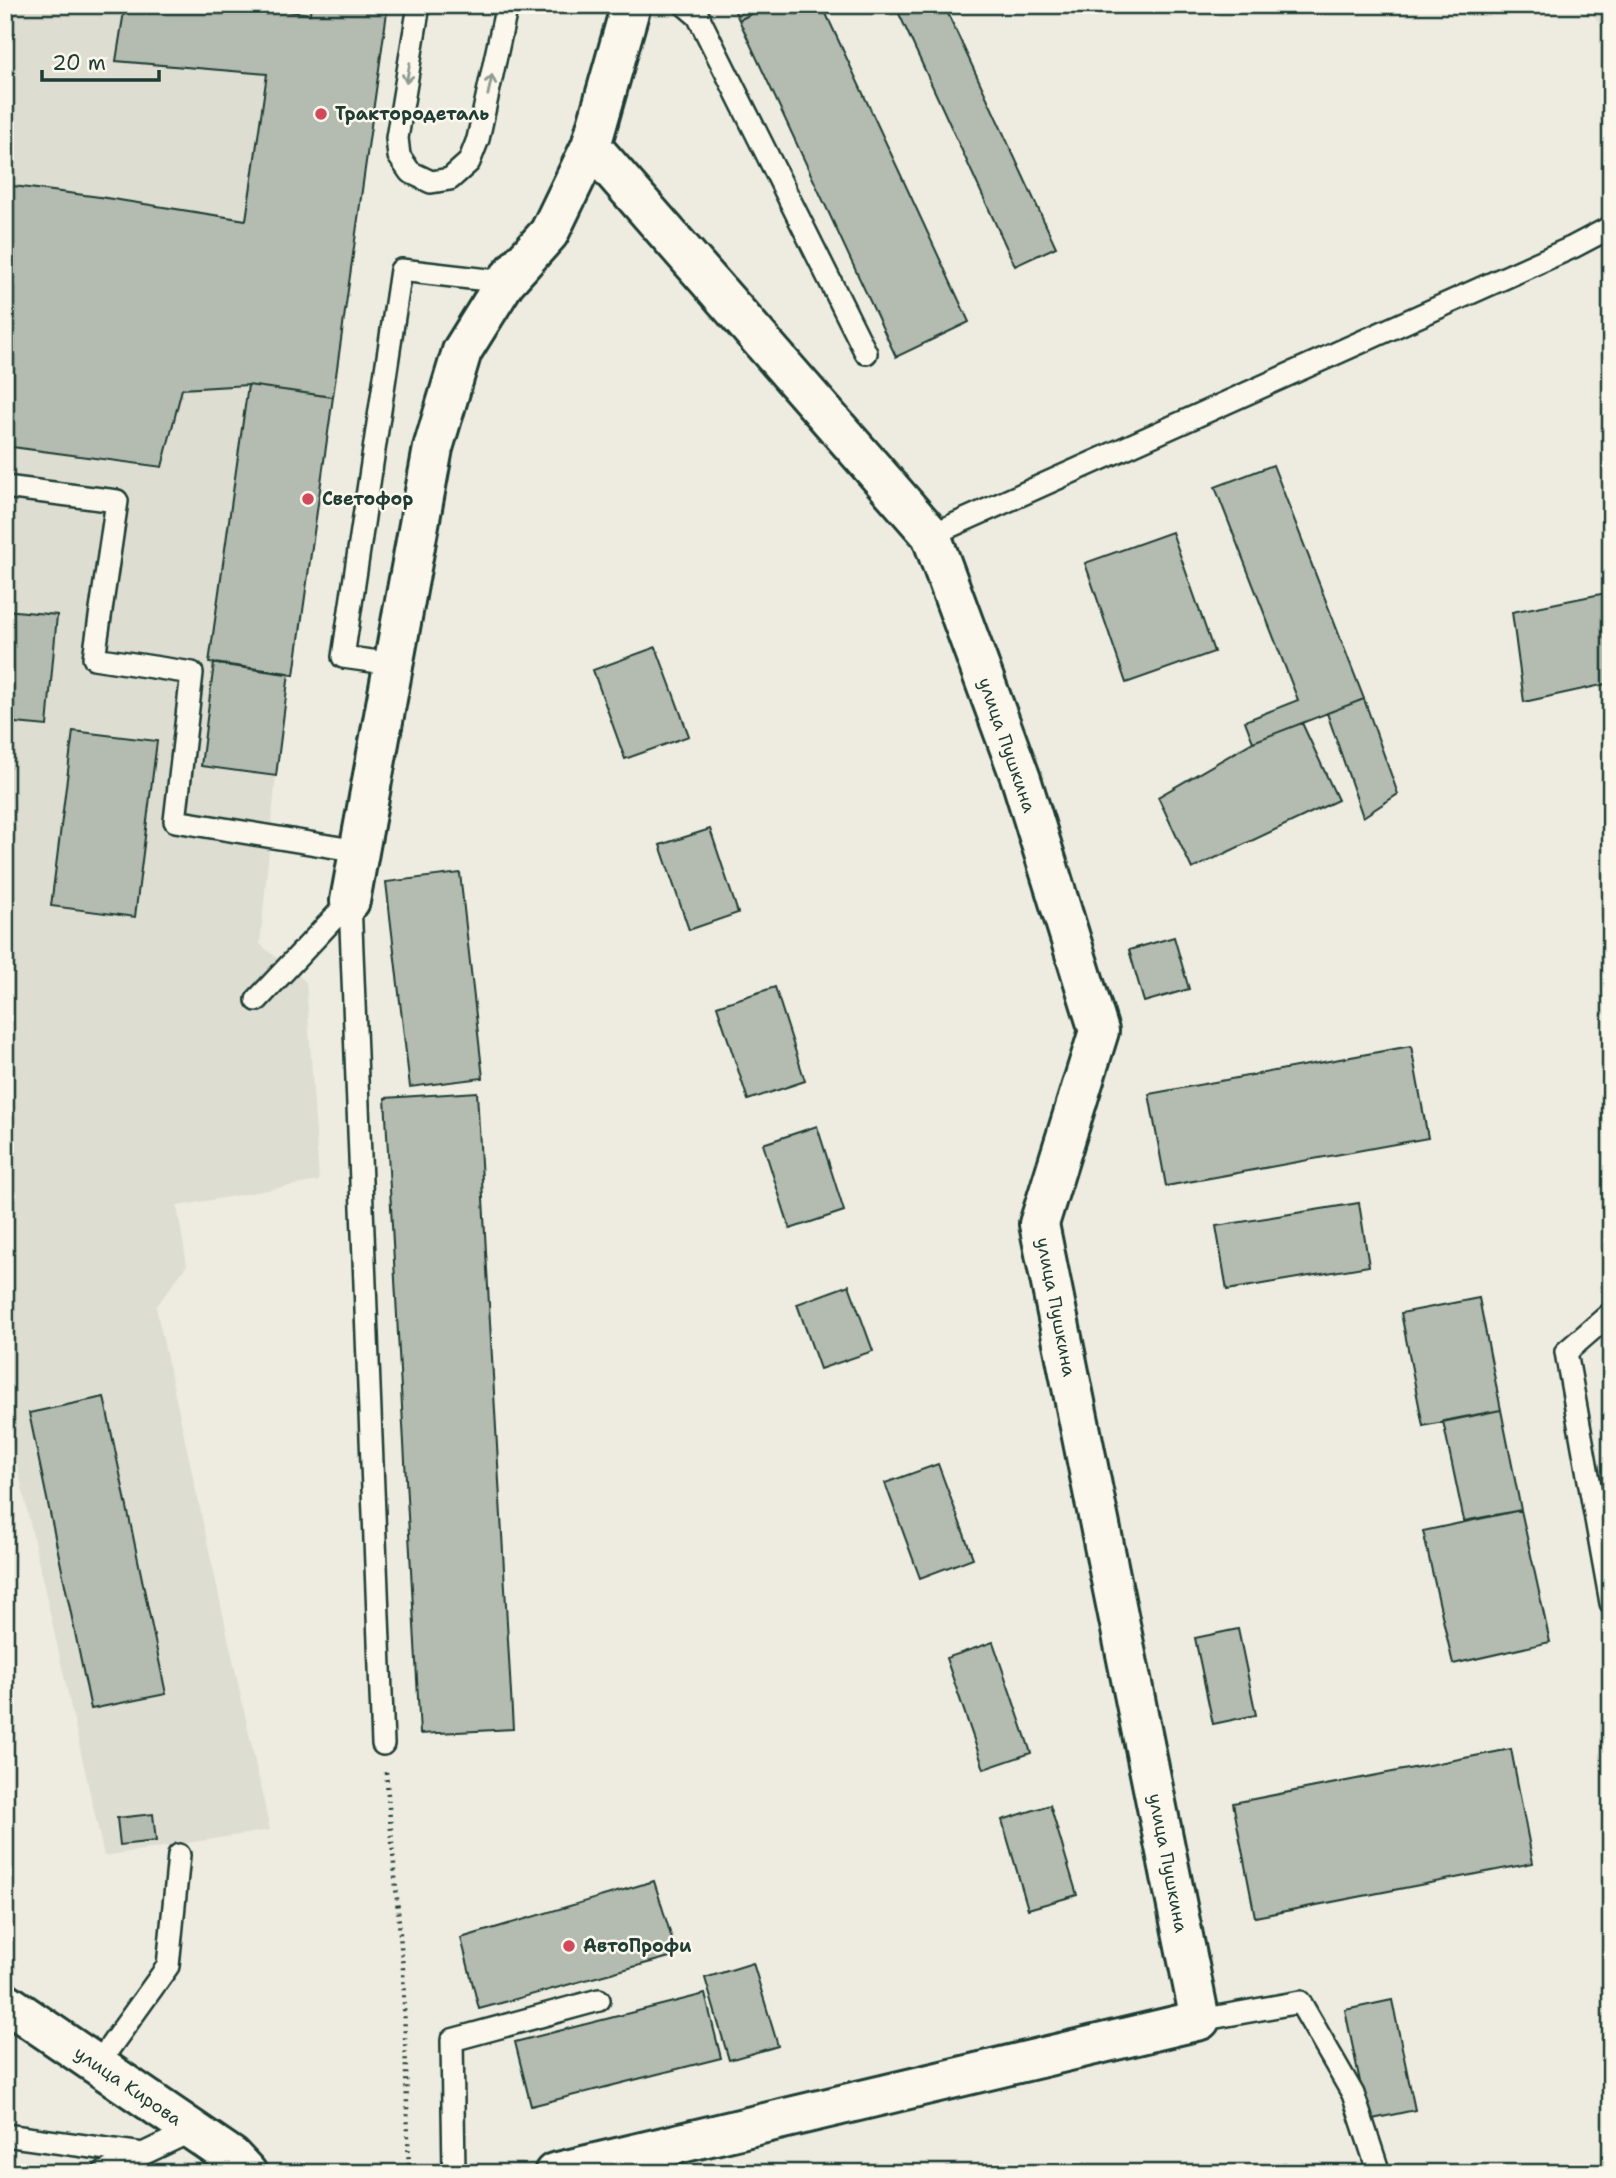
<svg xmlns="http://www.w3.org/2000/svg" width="1616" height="2178" font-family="'Shantell Sans',sans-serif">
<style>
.built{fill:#ddddd2}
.building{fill:#b4bbb0;stroke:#1f3d34;stroke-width:2}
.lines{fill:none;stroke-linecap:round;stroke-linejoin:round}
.lane-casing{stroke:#1f3d34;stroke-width:26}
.street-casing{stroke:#1f3d34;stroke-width:44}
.secondary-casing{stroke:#1f3d34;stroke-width:44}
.path{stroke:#1f3d34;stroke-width:4.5;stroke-dasharray:2 5;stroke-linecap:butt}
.lane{stroke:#fbf7ec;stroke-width:21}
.street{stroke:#fbf7ec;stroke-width:38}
.secondary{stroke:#fbf7ec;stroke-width:38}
.oneway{stroke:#8d9a90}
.poi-dot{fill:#d1495b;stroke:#fbf7ec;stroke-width:2.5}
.labels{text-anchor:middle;stroke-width:5;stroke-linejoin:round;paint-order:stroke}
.poi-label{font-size:18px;font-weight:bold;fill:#1f3d34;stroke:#fbf7ec;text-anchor:start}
.street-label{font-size:18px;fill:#1f3d34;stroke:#fbf7ec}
</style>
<rect width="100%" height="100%" fill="#eeece1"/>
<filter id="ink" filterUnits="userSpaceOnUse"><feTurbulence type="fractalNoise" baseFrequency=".0143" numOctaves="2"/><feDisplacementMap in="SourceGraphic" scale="14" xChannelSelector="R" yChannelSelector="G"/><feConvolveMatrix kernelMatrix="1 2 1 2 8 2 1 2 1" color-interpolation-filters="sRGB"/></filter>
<g filter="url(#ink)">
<path class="built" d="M5,5H388L294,675L289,674L276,776L260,944L306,982L319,1181L177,1206L187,1265L156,1307L270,1830L104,1856L5,1411Z
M1588,5H1611V44Z"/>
<path class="building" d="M125,5H241L310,14L311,5H388L333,397L248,385L182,389L162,467L5,446V185L100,197L246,220L267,74L116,61Z
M732,5H770L739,20Z
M770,5H822L969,322L896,357L739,20Z
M895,5H944L1056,247L1015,266Z
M248,385L333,397L294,675L209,663Z
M1273,465L1364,699L1253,742L1245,721L1298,700L1215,487Z
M1172,532L1214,652L1126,683L1085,563Z
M1611,592V683L1524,702L1512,612Z
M5,610L57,615L47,726L5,722Z
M656,647L689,736L625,759L593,670Z
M214,663L289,673L276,776L201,766Z
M1364,699L1398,794L1363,817L1327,713Z
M1302,723L1338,800L1192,869L1158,797L1253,742Z
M73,731L157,741L135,917L51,906Z
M710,829L738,913L689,930L660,845Z
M460,873L483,1078L410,1087L386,882Z
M1174,937L1189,989L1144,1002L1129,950Z
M775,987L805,1081L748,1100L717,1006Z
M1411,1046L1428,1138L1166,1186L1149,1094Z
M477,1092L513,1729L420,1734L385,1098Z
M817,1126L844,1211L790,1229L763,1144Z
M1359,1203L1369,1266L1227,1290L1216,1226Z
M849,1285L873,1351L820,1369L797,1304Z
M1479,1298L1501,1410L1423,1426L1401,1313Z
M104,1397L166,1694L91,1709L29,1413Z
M1501,1410L1521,1510L1464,1521L1443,1421Z
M938,1464L973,1558L920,1578L885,1483Z
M1521,1510L1550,1642L1453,1664L1423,1531Z
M1238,1629L1256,1715L1213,1724L1195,1638Z
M993,1642L1031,1753L984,1769L946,1658Z
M1511,1749L1533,1863L1255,1917L1233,1803Z
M1050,1805L1077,1895L1028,1909L1002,1820Z
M153,1814L156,1841L120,1845L117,1818Z
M654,1881L677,1955L479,2009L461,1938Z
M753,1963L778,2046L729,2060L705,1978Z
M705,1994L721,2058L531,2106L515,2042Z
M1392,2000L1415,2110L1368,2120L1345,2010Z"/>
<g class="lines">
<defs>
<path id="lane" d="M419,5L397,138L399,156L410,172L431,182L450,179L469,162L478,139L507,5
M685,5L698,16L866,353
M5,487L117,501L94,658L192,673L175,821L359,851
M931,535L1573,247L1611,227
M393,664L343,657L401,270L505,282
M350,901L383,1744
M257,1000L350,901
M1611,1313L1566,1352L1611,1603
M1200,2020L1300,2002L1353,2094L1379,2173
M97,2065L168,1966L179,1855
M5,2135L143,2154
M103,2173L193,2130
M454,2173L452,2040L599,2000"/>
<path id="street" d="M350,901L433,448L462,351L505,282L549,233L591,146L631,5
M554,2173L1200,2020L1039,1224L1099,1031L1021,779L931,535L591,146"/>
<g id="secondary">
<path id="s1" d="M5,2002L232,2157L247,2173"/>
</g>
</defs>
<use href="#lane" class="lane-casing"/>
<use href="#street" class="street-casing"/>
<use href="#secondary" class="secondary-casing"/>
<path class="path" d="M386,1772L403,1969L409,2173"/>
<use href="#lane" class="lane"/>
<use href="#street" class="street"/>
<use href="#secondary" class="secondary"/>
</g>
<defs><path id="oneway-shaft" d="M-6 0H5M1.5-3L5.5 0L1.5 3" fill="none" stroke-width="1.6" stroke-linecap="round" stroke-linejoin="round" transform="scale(1.75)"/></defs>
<g class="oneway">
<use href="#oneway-shaft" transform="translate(408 73) rotate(100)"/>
<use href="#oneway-shaft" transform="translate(490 85) rotate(-78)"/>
</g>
</g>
<g class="poi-dot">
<circle cx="321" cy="114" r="7"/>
<circle cx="308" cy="499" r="7"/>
<circle cx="569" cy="1946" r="7"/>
</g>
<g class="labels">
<g class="poi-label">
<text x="335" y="120">Трактородеталь</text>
<text x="322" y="505">Светофор</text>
<text x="583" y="1952">АвтоПрофи</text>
</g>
<g class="street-label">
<text transform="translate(1007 745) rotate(71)" y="6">улица Пушкина</text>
<text transform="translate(1056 1307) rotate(79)" y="6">улица Пушкина</text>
<text transform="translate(1168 1863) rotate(79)" y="6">улица Пушкина</text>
<text dy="6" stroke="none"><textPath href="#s1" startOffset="149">улица Кирова</textPath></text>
</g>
</g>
<rect width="1616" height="2178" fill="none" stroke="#fbf7ec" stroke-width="28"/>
<rect x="14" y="14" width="1588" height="2150" fill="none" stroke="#1f3d34" stroke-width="2.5" filter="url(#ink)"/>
<path d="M42 70v10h117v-10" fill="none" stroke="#1f3d34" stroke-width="3.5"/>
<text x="52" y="70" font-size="21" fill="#1f3d34" stroke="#fbf7ec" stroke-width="5" paint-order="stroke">20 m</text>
</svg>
